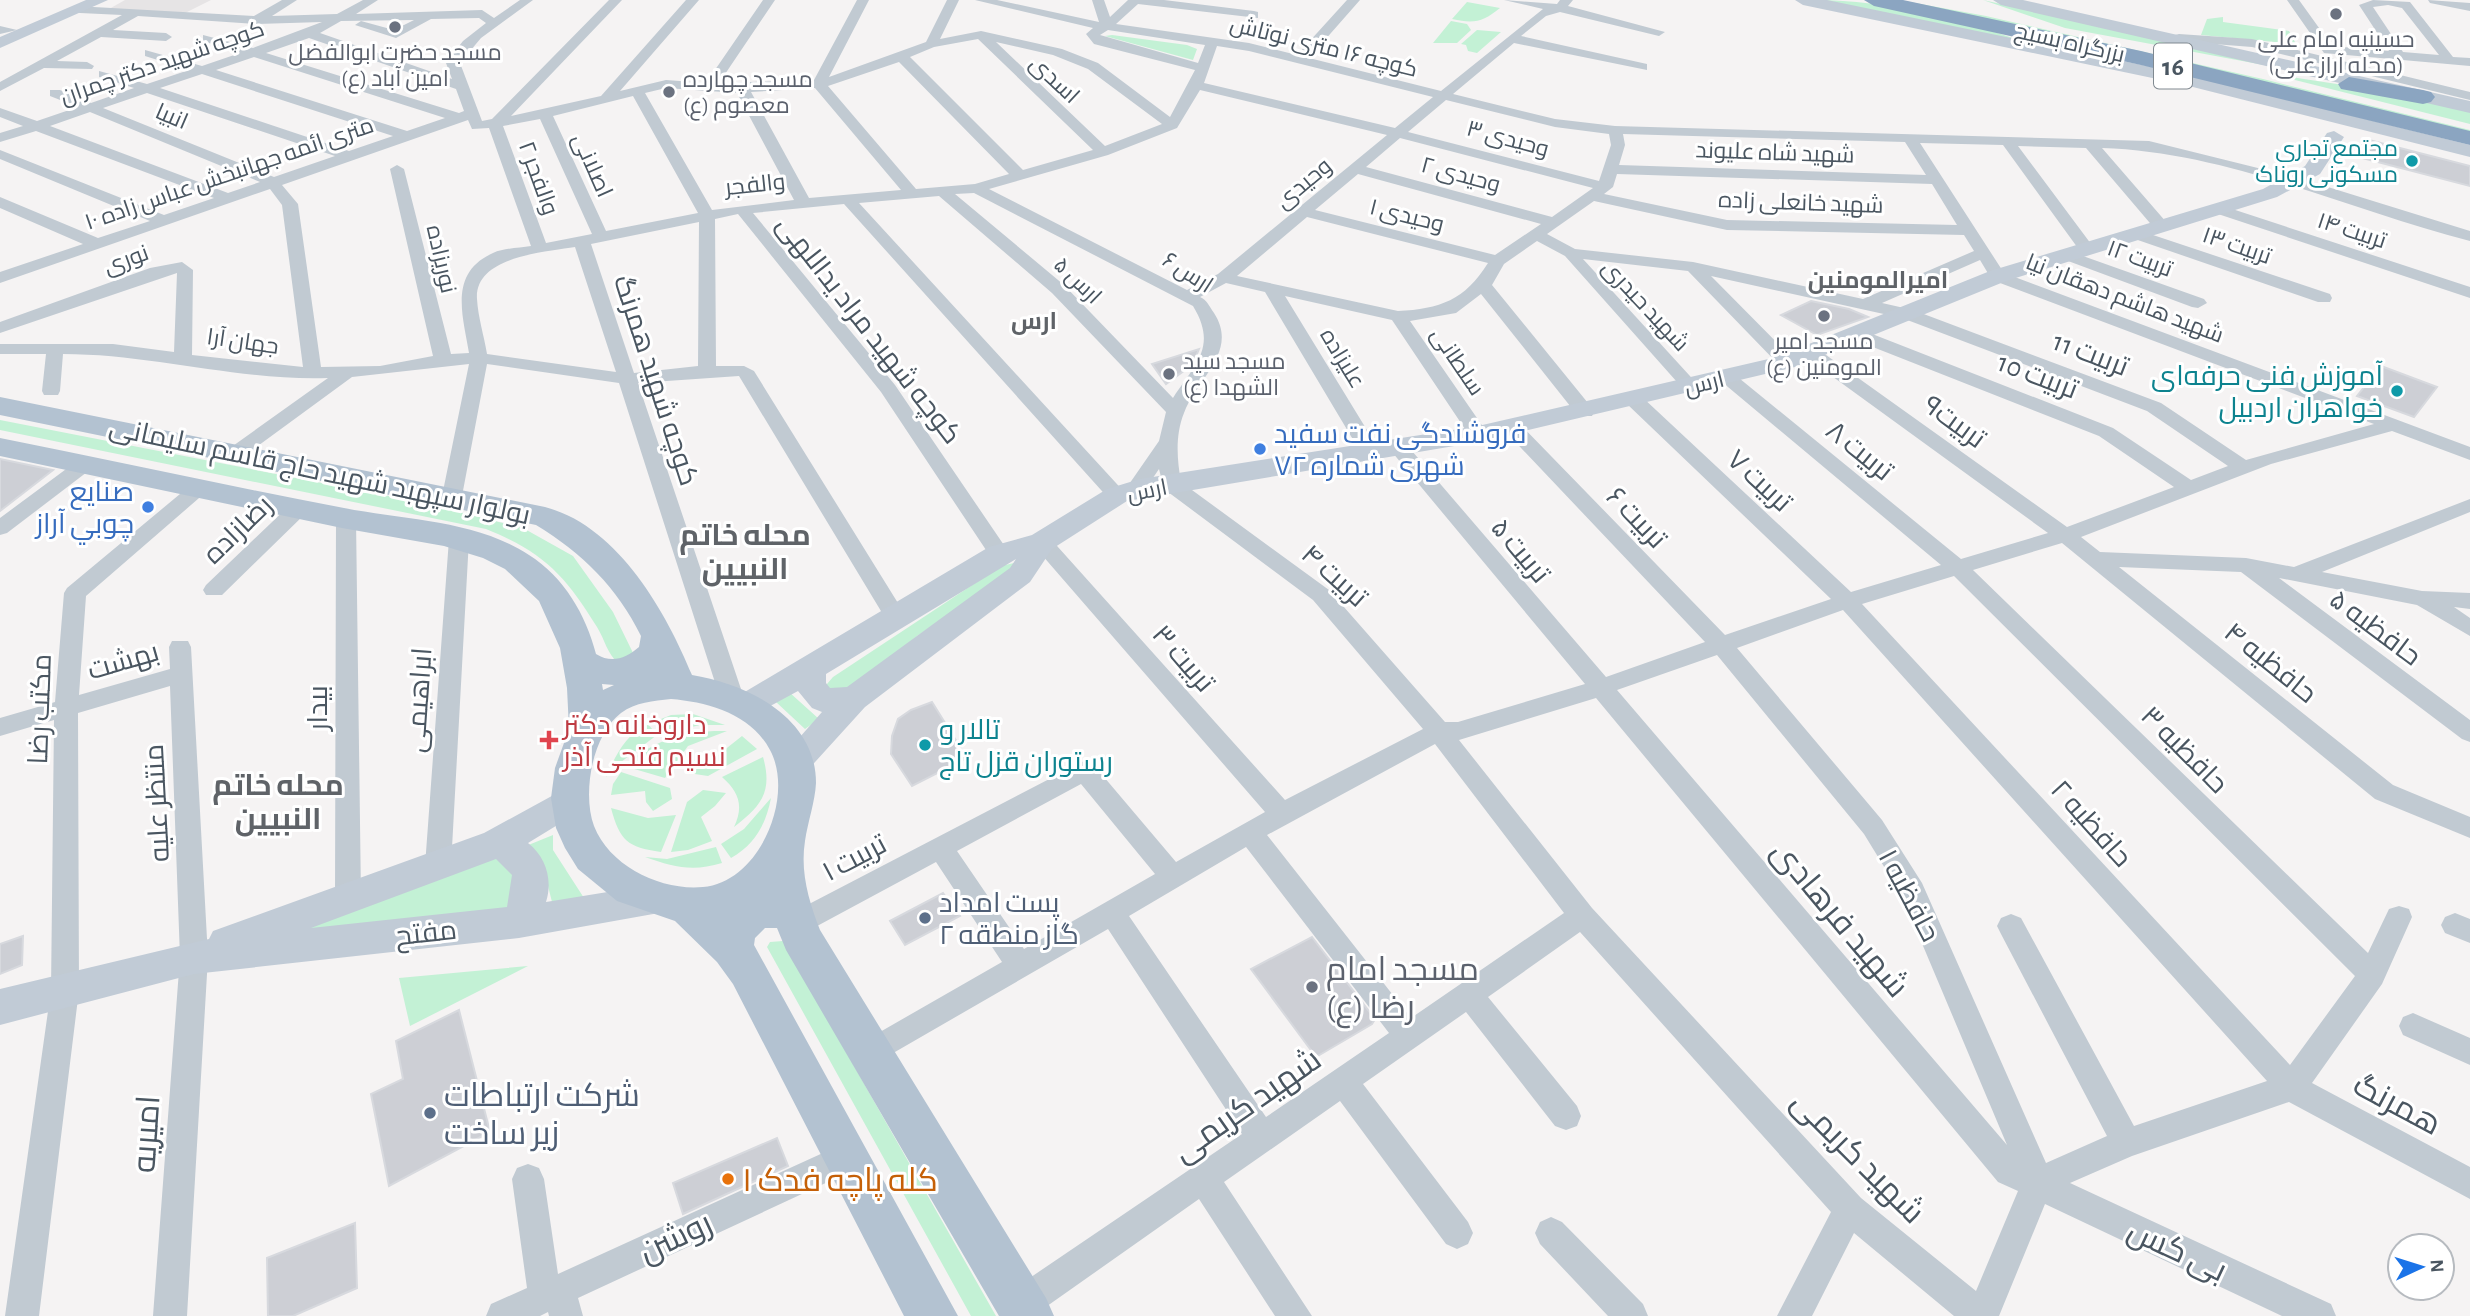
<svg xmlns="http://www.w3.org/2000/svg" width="2470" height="1316" font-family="'Alegreya Sans',Cairo,sans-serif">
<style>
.education{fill:#e6e4e5}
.green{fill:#c3f1d5}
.building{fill:#cdcfd5;stroke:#d7d9de;stroke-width:2}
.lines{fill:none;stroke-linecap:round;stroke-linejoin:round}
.street{fill:#c1cad2;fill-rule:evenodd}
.secondary{fill:#c1cbd6;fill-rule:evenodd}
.primary{fill:#b3c2d1;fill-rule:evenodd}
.highway{fill:#8ba5c1;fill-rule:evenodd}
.worship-dot{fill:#6b7280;stroke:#fff;stroke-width:2.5}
.culture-dot{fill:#0f9aa8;stroke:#fff;stroke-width:2.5}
.shop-dot{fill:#3f7fe0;stroke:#fff;stroke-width:2.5}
.health-dot{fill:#e0444e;stroke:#fff;stroke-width:2.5}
.service-dot{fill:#5c6f8a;stroke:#fff;stroke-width:2.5}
.food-dot{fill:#e8710a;stroke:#fff;stroke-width:2.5}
.labels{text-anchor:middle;stroke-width:6;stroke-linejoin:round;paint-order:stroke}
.far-worship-label{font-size:23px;fill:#5b616d;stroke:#fff}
.far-street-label{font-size:23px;fill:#4a5661;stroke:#fff}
.far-culture-label{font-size:23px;fill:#0d838f;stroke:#fff;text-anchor:end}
.far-neighbourhood-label{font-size:24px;font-weight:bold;fill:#5f6368;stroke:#fff}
.shield{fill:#fff;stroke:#808990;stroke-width:2}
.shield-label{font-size:26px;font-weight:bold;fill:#4a5661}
.street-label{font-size:28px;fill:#4a5661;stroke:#fff}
.culture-label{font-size:28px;fill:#0d838f;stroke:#fff;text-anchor:end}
.shop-label{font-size:28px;fill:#366cbe;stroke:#fff;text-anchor:start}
.health-label{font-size:28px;fill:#be3a42;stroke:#fff;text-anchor:start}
.service-label{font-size:28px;fill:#4e5e75;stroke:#fff;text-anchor:start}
.neighbourhood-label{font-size:30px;font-weight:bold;fill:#5f6368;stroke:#fff}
.near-street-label{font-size:33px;fill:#4a5661;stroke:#fff}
.near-worship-label{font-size:33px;fill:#5b616d;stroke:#fff;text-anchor:start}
.near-service-label{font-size:33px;fill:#4e5e75;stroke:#fff;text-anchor:start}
.near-food-label{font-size:33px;fill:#c56008;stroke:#fff;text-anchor:start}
</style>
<rect width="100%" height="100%" fill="#f5f3f3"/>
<path class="education" d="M125,0H211L185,13L109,9Z"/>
<path class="green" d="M1816,0C1888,0 1960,20 2028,43Z
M1899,0L1986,16L2263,79L2470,130V134Z
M1983,0L2349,81L2065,28Z
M1467,2L1500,8C1483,22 1474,24 1452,19Z
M2223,17V22L2289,31L2296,44L2201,35L2207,19Z
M1451,21L1467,24L1471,30L1457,43H1433Z
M1477,30L1501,32L1477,53L1468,51L1466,45L1461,44Z
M1112,35L1187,45L1197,49L1193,60L1105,36Z
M2271,74L2396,93L2470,110V124Z
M0,420L419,502L523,528L573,556L613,612L635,657L619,664C607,654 605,640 597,627C565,575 543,552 486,529L0,430Z
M1014,563L1007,575L917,636L853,690L827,692V684L833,677L1001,566Z
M789,692L819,719L805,729L776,702Z
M693,714L725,725H700L663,734L656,721L671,715Z
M648,724L657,735L617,765L606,777C616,755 625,735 648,724Z
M727,731L688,746L665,778L624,766C655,739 686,730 727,731Z
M742,736L757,749L708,776L688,773L681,762L713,759Z
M763,757C773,792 761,806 734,827C744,806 739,792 722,777Z
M621,772L670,788L672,799L653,811L646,802L645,791L611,795L613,784Z
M703,790L726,793L715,806L701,817L712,841L688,850L671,852L687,802Z
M771,798C766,824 755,845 731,858L721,844L744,829Z
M611,808L648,818L676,815L661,852C627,847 620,841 611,808Z
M553,835V850L584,898L554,910L548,886L521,848Z
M716,847L722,863C693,872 673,867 645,857L667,859Z
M497,854L516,878L517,907L258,946Z
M783,941L996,1316H971L767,947L770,942Z
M528,966L410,1026L399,978Z"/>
<path class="building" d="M2365,139L2470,166V186L2355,156Z
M1811,301L1849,309L1868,317L1817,335L1781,315Z
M1199,349L1193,364L1166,384L1152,364Z
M2381,366L2437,387L2414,417L2357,396Z
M0,459L53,470L0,511Z
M932,702L967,758L912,786L891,754L892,736L898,719L911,710Z
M943,893L960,916L905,945L890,921Z
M23,936L22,965L0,974V944Z
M1312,937L1375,1019L1372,1024L1316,1057L1251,969Z
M459,1010L490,1132L389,1186L371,1094L403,1079L396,1041Z
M777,1138L788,1166L683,1214L673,1183Z
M355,1223L357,1288L293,1316H268L267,1258Z"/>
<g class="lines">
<path class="street" d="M282,0H297L272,16L337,14L363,0H378L356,14L482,10L494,18L520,0H533L481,38L460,63L482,121L492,119L609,0H622L511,116L601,96L686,0H699L620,91L666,80L706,83L763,0H775L719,83L814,80L857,0H869L829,77L926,42L947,0H959L940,39L981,31L1062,49L1098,63L1170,117L1195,70L1094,44L1086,34L1093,28L975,0H997L1099,22L1092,0H1104L1110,17L1128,0H1164L1254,11L1258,12V18L1138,4L1116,24L1249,43L1297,55L1347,0H1360L1309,58L1441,91L1543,9L1504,0L1557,4L1560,0H1573L1568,6L1665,32L1659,36L1560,12L1546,16L1521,36L1647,64V70L1514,43L1453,94L1555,119L1615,126L2149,141L2302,179L2470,231V241C2348,210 2229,152 2102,148L2167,223V229H2155L2086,148L2018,146L2094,248L2086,253L2080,251L2003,145L1920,143L2004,273L2470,447V460L2392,431L2271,464L2081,537L2100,552L2246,558L2294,567L2470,499V512L2322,572L2422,591L2470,593V609L2454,607L2470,618V636L2417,605L2279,578L2470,720V742L2462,739L2241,572L2119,567L2393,785L2470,817V838L2375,799L2062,543L1973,570L2368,953L2389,909L2399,906L2409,909L2412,917L2382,984L2312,1083L2470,1167V1199L2289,1102L2132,1156L2070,1183L2331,1304L2336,1316H2282L2045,1204L1999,1316H1954L1854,1233L1812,1316H1777L1831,1212L1580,932L1488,997L1577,1106L1581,1116L1577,1126L1566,1130L1555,1126L1466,1012L1363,1084L1468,1222L1473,1233L1468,1244L1457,1249L1446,1244L1340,1101L1224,1182L1312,1316H1275L1199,1199L1033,1316H1009L1004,1304L1009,1292L1242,1134L1108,929L869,1067L859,1064L854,1054L859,1044L1002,962L936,862L806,932L796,936L786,932L782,924L786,916L1084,761L1093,764L1176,862L1265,812L1035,547L1032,542L1035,537H1049L1285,800L1423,729L1313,600L1164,489L1159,469L1142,494H1128L1125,490L1159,441L1166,412L1052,293L939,196L859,203L1127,495L1124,500H1110L844,204L753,213L895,385L1010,554L999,561L992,559L881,392L738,214L715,219L716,366H744L754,371L906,616L903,621H887L739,376L638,383L744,698L740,704L732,707L724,704L720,698L619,383L487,364L462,496L452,502L442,496L469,364L352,377L244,456L237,458L227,452L230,448L328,378C239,381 152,354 63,354L60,391L58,395H44L42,391L46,354H0V344H113L174,352L177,273L0,333V322L150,268L182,262L193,270L192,355L303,367L282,205L270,189L0,283V272L83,244L0,208V197L98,238L150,221L0,159V150L164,215L214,198L36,131L0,142V133L23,126L0,117V108L37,121L78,107L50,96V90H60L91,103L134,88L99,77V71L147,84L189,70L145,56V50L202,66L240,53L203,41V35L253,48L322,22L257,24L138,16L113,30L166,33L172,37L166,41L101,37L57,61L87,62L94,66L92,69L44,68L0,91V82L122,15L80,13L76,12V6L254,16ZM479,18L486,23L463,41L446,63L452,79L320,33L341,21L414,20L394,30L361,21L355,25L396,38L431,19ZM1108,30L1205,45L1198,63L1100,35ZM309,38L456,89L464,111L459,113L266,53ZM978,39L1093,150L1023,170L910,57L934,47ZM996,42L1053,55L1088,69L1162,124L1105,146ZM1217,46L1249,51L1433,97L1395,128L1204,83ZM254,57L445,118L407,131L216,70ZM899,62L1009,174L975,184L916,189L828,86ZM202,74L393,136L349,151L160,88ZM666,88L737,93L794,200L712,210L645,93ZM815,88L901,190L809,198L751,92ZM1200,90L1387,135L1218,274L1187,290L989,189L1108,155L1177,128ZM147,93L335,156L274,177L103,108ZM633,96L698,213L606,231L553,116ZM1446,100L1555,127L1609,134L1611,145L1599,181L1408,132ZM90,112L260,182L228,193L50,126ZM540,119L592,234L546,243L503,126ZM468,120L472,129L489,128L531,246C519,248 504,248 493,253C448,273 463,316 469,353L451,354L404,169L397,165L390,169L433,356L380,366L321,367L298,204L282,185ZM1623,134L1905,142L1926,175L1619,165L1625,145ZM1400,138L1593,188L1552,217L1366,167ZM1358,174L1541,224L1495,255L1315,210ZM1617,174L1932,184L1957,225L1727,220L1604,194L1613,187ZM974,193L1193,306C1218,347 1195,364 1173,398L1064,285L955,194ZM1594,201L1727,230L1964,235L1974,251L1863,299L1693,262L1575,249L1547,234ZM1307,217L1488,263C1465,300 1440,309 1398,311L1237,276ZM699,222L698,366L634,373L591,244ZM1537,241L1565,256L1685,391L1691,393L1700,387L1583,259L1688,271L1780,366H1792L1795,362L1792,358L1711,276L1902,318L2147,411L2228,466L2191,480L2113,428L1862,330H1850L1847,334L1850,338L2099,436L2174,487L2067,527L1819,350H1807L1804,354L1807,358L2048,533L1961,559L1734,374H1722L1719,378L1722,382L1941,565L1851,592L1641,396H1627L1625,400L1627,404L1831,599L1725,635L1519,423H1505L1502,427L1505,431L1705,642L1606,677L1406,444H1392L1389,448L1392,452L1585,684L1458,722H1445L1329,590L1181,482C1177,460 1175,435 1184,413C1197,378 1239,352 1214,313C1209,306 1207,300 1200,297L1226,283L1265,292L1361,453L1371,459L1381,453L1285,296L1392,320L1471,438L1478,440L1488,434L1410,321L1456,313L1481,294L1578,416H1592L1594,412L1592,408L1492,285L1504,264ZM575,247L616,372L487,354C484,336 478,317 477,299C474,256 546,252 575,247ZM1980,260L1992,280L2374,424L2246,460L2161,403L1913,310L1882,303ZM1954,576L2355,976L2290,1065L1862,604ZM1843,610L2267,1081L2134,1126L2021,918L2011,914L2001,918L1997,926L2001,934L2107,1136L2046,1163L1922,883L1882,820L1737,648ZM1717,655L1864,834L1902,896L2007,1145L1617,690ZM1596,698L1998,1182L2018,1191L1976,1291L1861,1198L1592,908L1459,740ZM1435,744L1564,913L1411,1018L1267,835ZM1081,784L1155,874L1024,949L957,851ZM1246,847L1389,1033L1266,1117L1129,916Z
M2287,0H2299L2332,46L2389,51L2359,5L2373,0L2410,2L2453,57L2470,58V66L2324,53ZM2388,5L2402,8L2439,55L2403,52L2373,7Z
M2428,0L2470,3V11L2430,3Z
M0,26L17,30L0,34Z
M2179,34L2252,39L2470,92V100L2252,47L2175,41V35Z
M2220,205L2470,287V298L2215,213L2212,210Z
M2135,229L2330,294L2332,298L2330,302H2318L2129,237V231Z
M2066,250L2204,299L2207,303L2198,308L2192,307L2060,258L2058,255Z
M84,459L91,461L94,465L91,469L7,533L0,535V518L77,461Z
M199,482L206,484L209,488L206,492L86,596L79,695L170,669L169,647L172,641H188L191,647L208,957L187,1316H153L180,957L170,686L78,713L79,990L39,1316H5L51,990L54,720L0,736V718L55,702L64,593L67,588L192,484Z
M299,501L309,508L306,513L222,595H206L203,590L206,585L292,503Z
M346,512L356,519L361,898L357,906L348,909L339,906L335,898L336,519Z
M459,532L469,539L451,866L447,874L438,877L429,874L425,866L449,539Z
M2455,913L2470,919V943L2445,933L2441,925L2445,917Z
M2413,1013L2470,1038V1065L2403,1035L2399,1026L2403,1017Z
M847,1142L858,1146L862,1157L858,1168L578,1298L583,1316H549L548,1312L540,1316H486L491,1304L527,1288L512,1179L517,1168L528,1164L539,1168L544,1179L558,1274Z
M1551,1217L1562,1222L1643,1304L1648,1316H1608L1540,1244L1535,1233L1540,1222Z"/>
<path class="secondary" d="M86,0H108L0,48V37Z
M1795,0H1827L2181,73L2470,145V157L2181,84L1803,5Z
M1993,0H2023L2470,101V113L2001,5Z
M2334,131L2344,137L2320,174L2277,197L2006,281L1795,367L1478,442L1127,501L1052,549L1030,582L865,707L806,772L794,776L782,772L777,763L822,712L812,708L798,691L750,717L738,714L734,705L738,696L989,547L1032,535L1107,489L1140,479L1478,426L1777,357L1990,271L2263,189L2305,166L2327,133ZM1016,559L1010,568L847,687L830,688L826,683V674Z
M570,786L582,790L587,800L582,810L528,843C546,857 553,880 546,902L657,884L670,889L675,900L670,911L519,938L194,974L0,1025V989L209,939L213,931L484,833ZM496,859L512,875L507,907L311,928Z"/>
<path class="primary" d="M0,397L545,507C618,526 666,612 692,675C747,684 816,717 816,783C815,802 808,821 805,841C800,872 809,902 820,930L1046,1298L1054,1316H999L786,950L777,928H765L755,938L754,945L958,1316H904L733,984L717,962L675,921L617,901L578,869L565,848L556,828L551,798L555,768L569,729L567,688L560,648L539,601L505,569L483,558L444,546L342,528L0,456V438C115,461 229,486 344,508C405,520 476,520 529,555C564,577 586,615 596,654C612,664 626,658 639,647L641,636C617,587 582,553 536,525L0,415ZM602,684L614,685L603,690ZM671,699C708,702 751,714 770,750C795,796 760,882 703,887C662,891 610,867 594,826C582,794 592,735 621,713C636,702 653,701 671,699Z"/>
<path class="highway" d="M1864,0H1903L2141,51L2470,131V145L2141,65L1874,6Z
M2349,77L2423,90L2431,92L2435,97L2431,102L2423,104L2341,89L2338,84Z"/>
</g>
<g class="worship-dot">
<circle cx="2336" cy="14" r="7"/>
<circle cx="395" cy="27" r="7"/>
<circle cx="669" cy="92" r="7"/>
<circle cx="1824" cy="316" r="7"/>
<circle cx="1169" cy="374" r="7"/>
<circle cx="1312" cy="987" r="7"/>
</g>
<g class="culture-dot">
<circle cx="2412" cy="161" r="7"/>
<circle cx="2397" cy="391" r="7"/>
<circle cx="925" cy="745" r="7"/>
</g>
<g class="shop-dot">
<circle cx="1260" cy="449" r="7"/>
<circle cx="148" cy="507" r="7"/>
</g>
<path class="health-dot" d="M545.5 729.5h7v7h7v7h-7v7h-7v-7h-7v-7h7z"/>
<g class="service-dot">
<circle cx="925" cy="918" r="7"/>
<circle cx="430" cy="1113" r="7"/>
</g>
<circle class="food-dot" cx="728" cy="1179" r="7"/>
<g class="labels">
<g class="far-worship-label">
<text x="2336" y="47">حسینیه امام علی<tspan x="2336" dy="26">(محله آراز علی)</tspan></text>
<text x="395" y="60">مسجد حضرت ابوالفضل<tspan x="395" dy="26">(ع) امین آباد</tspan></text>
<text x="683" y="87" text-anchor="start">مسجد چهارده<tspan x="683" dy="26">معصوم (ع)</tspan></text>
<text x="1824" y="349">مسجد امیر<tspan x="1824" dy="26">المومنین (ع)</tspan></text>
<text x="1183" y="369" text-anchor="start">مسجد سید<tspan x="1183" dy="26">الشهدا (ع)</tspan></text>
</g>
<g class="far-street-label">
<text transform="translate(2070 42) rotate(13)" y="8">بزرگراه بسیج</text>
<text transform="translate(1324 46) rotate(14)" y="8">کوچه ۱۶ متری نوتاش</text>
<text transform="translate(162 62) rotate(-19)" y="8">کوچه شهید دکتر چمران</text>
<text transform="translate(1055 79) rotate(43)" y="8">اسدی</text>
<text transform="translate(172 116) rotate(23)" y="8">انبیا</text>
<text transform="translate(1508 138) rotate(15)" y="8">وحیدی ۳</text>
<text transform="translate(1775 152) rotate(2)" y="8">شهید شاه علیوند</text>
<text transform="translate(593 165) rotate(66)" y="8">اصلانی</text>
<text transform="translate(229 173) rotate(-19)" y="8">۱۰ متری ائمه جهانبخش عباس زاده</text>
<text transform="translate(1461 174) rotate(15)" y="8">وحیدی ۲</text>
<text transform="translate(539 178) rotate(70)" y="8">والفجر ۲</text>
<text transform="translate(1303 183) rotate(-40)" y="8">وحیدی</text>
<text transform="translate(755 184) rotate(-6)" y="8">والفجر</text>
<text transform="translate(1801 202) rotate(2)" y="8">شهید خانعلی زاده</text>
<text transform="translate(1407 215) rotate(14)" y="8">وحیدی ۱</text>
<text transform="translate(2352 230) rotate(18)" y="8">تربیت ۱۴</text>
<text transform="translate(2237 245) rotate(19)" y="8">تربیت ۱۳</text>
<text transform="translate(2140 258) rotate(20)" y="8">تربیت ۱۲</text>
<text transform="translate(126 259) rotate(-20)" y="8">نوری</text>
<text transform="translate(442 259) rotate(77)" y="8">نوریزاده</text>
<text transform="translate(1188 272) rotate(33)" y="8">ارس ۶</text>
<text transform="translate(1078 280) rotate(44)" y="8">ارس ۵</text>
<text transform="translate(2125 298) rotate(21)" y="8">شهید هاشم دهقان نیا</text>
<text transform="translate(1646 305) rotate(47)" y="8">شهید حیدری</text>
<text transform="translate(243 341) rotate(8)" y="8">جهان آرا</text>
<text transform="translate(1343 358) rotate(59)" y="8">علیزاده</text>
<text transform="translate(1458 361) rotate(56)" y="8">سلطانی</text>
<text transform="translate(1704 383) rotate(-14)" y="8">ارس</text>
<text transform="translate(1147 490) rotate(-11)" y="8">ارس</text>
</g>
<g class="far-culture-label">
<text x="2398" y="156">مجتمع تجاری<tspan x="2398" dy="26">مسکونی روناک</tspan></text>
</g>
<g class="far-neighbourhood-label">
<text x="1878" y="288">امیرالمومنین</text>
<text x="1034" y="329">ارس</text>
</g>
<rect class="shield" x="2154" y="43.5" width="38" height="45" rx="5"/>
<g class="shield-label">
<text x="2173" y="75">16</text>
</g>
<g class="street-label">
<text transform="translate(870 329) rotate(52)" y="10">کوچه شهید مراد یداللهی</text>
<text transform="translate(2091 353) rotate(21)" y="10">تربیت 11</text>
<text transform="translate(2038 375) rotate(21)" y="10">تربیت 10</text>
<text transform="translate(657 380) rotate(72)" y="10">کوچه شهید همرنگ</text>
<text transform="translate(1955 421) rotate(36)" y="10">تربیت۹</text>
<text transform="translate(1860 450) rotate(39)" y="10">تربیت ۸</text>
<text transform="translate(320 470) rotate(12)" y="10">بولوار سپهبد شهید حاج قاسم سلیمانی</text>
<text transform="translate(1760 480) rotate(43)" y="10">تربیت ۷</text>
<text transform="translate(1637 517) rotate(46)" y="10">تربیت ۶</text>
<text transform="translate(237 529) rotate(-44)" y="10">رضازاده</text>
<text transform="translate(1521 550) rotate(50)" y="10">تربیت ۵</text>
<text transform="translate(1335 575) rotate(42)" y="10">تربیت ۴</text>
<text transform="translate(2376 627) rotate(37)" y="10">حافظیه ۵</text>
<text transform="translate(1184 658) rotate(49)" y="10">تربیت ۳</text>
<text transform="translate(123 660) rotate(-16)" y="10">بهشت</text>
<text transform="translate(2271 662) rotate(39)" y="10">حافظیه ۴</text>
<text transform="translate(418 700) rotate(-86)" y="10">ابراهیمی</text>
<text transform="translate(317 708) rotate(-90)" y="10">بیدار</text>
<text transform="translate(39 709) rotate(-88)" y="10">مکتب رضا</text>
<text transform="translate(2185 749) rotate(45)" y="10">حافظیه ۳</text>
<text transform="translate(156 803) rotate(-93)" y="10">منتظر علیه</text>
<text transform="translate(2092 823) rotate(48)" y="10">حافظیه ۲</text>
<text transform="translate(854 857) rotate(-28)" y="10">تربیت ۱</text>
<text transform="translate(1910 895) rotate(62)" y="10">حافظیه ۱</text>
<text transform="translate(426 932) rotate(-6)" y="10">مفتح</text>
</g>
<g class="culture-label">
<text x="2383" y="385">آموزش فنی حرفه‌ای<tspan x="2383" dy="32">خواهران اردبیل</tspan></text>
<text x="939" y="739" text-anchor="start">تالار و<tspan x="939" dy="32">رستوران قزل تاج</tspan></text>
</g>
<g class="shop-label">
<text x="1274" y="443">فروشندگی نفت سفید<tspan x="1274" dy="32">شهری شماره ۷۲</tspan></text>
<text x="134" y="501" text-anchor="end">صنايع<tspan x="134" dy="32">چوبي آراز</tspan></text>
</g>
<g class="health-label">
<text x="563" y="734">داروخانه دکتر<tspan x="563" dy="32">نسیم فتحی آذر</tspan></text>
</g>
<g class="service-label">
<text x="939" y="912">پست امداد<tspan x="939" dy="32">گاز منطقه ۲</tspan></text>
</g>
<g class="neighbourhood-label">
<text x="745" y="545">محله خاتم<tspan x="745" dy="34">النبیین</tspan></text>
<text x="278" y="795">محله خاتم<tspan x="278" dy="34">النبیین</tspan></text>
</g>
<g class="near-street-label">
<text transform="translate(1841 918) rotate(50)" y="12">شهید فرهادی</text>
<text transform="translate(2398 1103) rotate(28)" y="12">همرنگ</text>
<text transform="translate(1246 1104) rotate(-35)" y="12">شهید کریمی</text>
<text transform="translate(145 1134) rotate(-86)" y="12">امیریه</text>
<text transform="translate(1859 1156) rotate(45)" y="12">شهید کریمی</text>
<text transform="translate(675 1236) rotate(-25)" y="12">روشن</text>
<text transform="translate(2178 1249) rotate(25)" y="12">بی کس</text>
</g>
<g class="near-worship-label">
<text x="1326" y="980">مسجد امام<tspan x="1326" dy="38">رضا (ع)</tspan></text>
</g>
<g class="near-service-label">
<text x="444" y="1106">شرکت ارتباطات<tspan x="444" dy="38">زیر ساخت</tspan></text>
</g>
<g class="near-food-label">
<text x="742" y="1191">کله پاچه فدک ۱</text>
</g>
</g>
<g transform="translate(2421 1267) rotate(86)"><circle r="33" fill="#ffffff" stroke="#b7bbc0" stroke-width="2"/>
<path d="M0-5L12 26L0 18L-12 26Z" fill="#1a73e8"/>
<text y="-10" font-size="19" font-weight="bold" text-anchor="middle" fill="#4a5661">N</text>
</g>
</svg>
